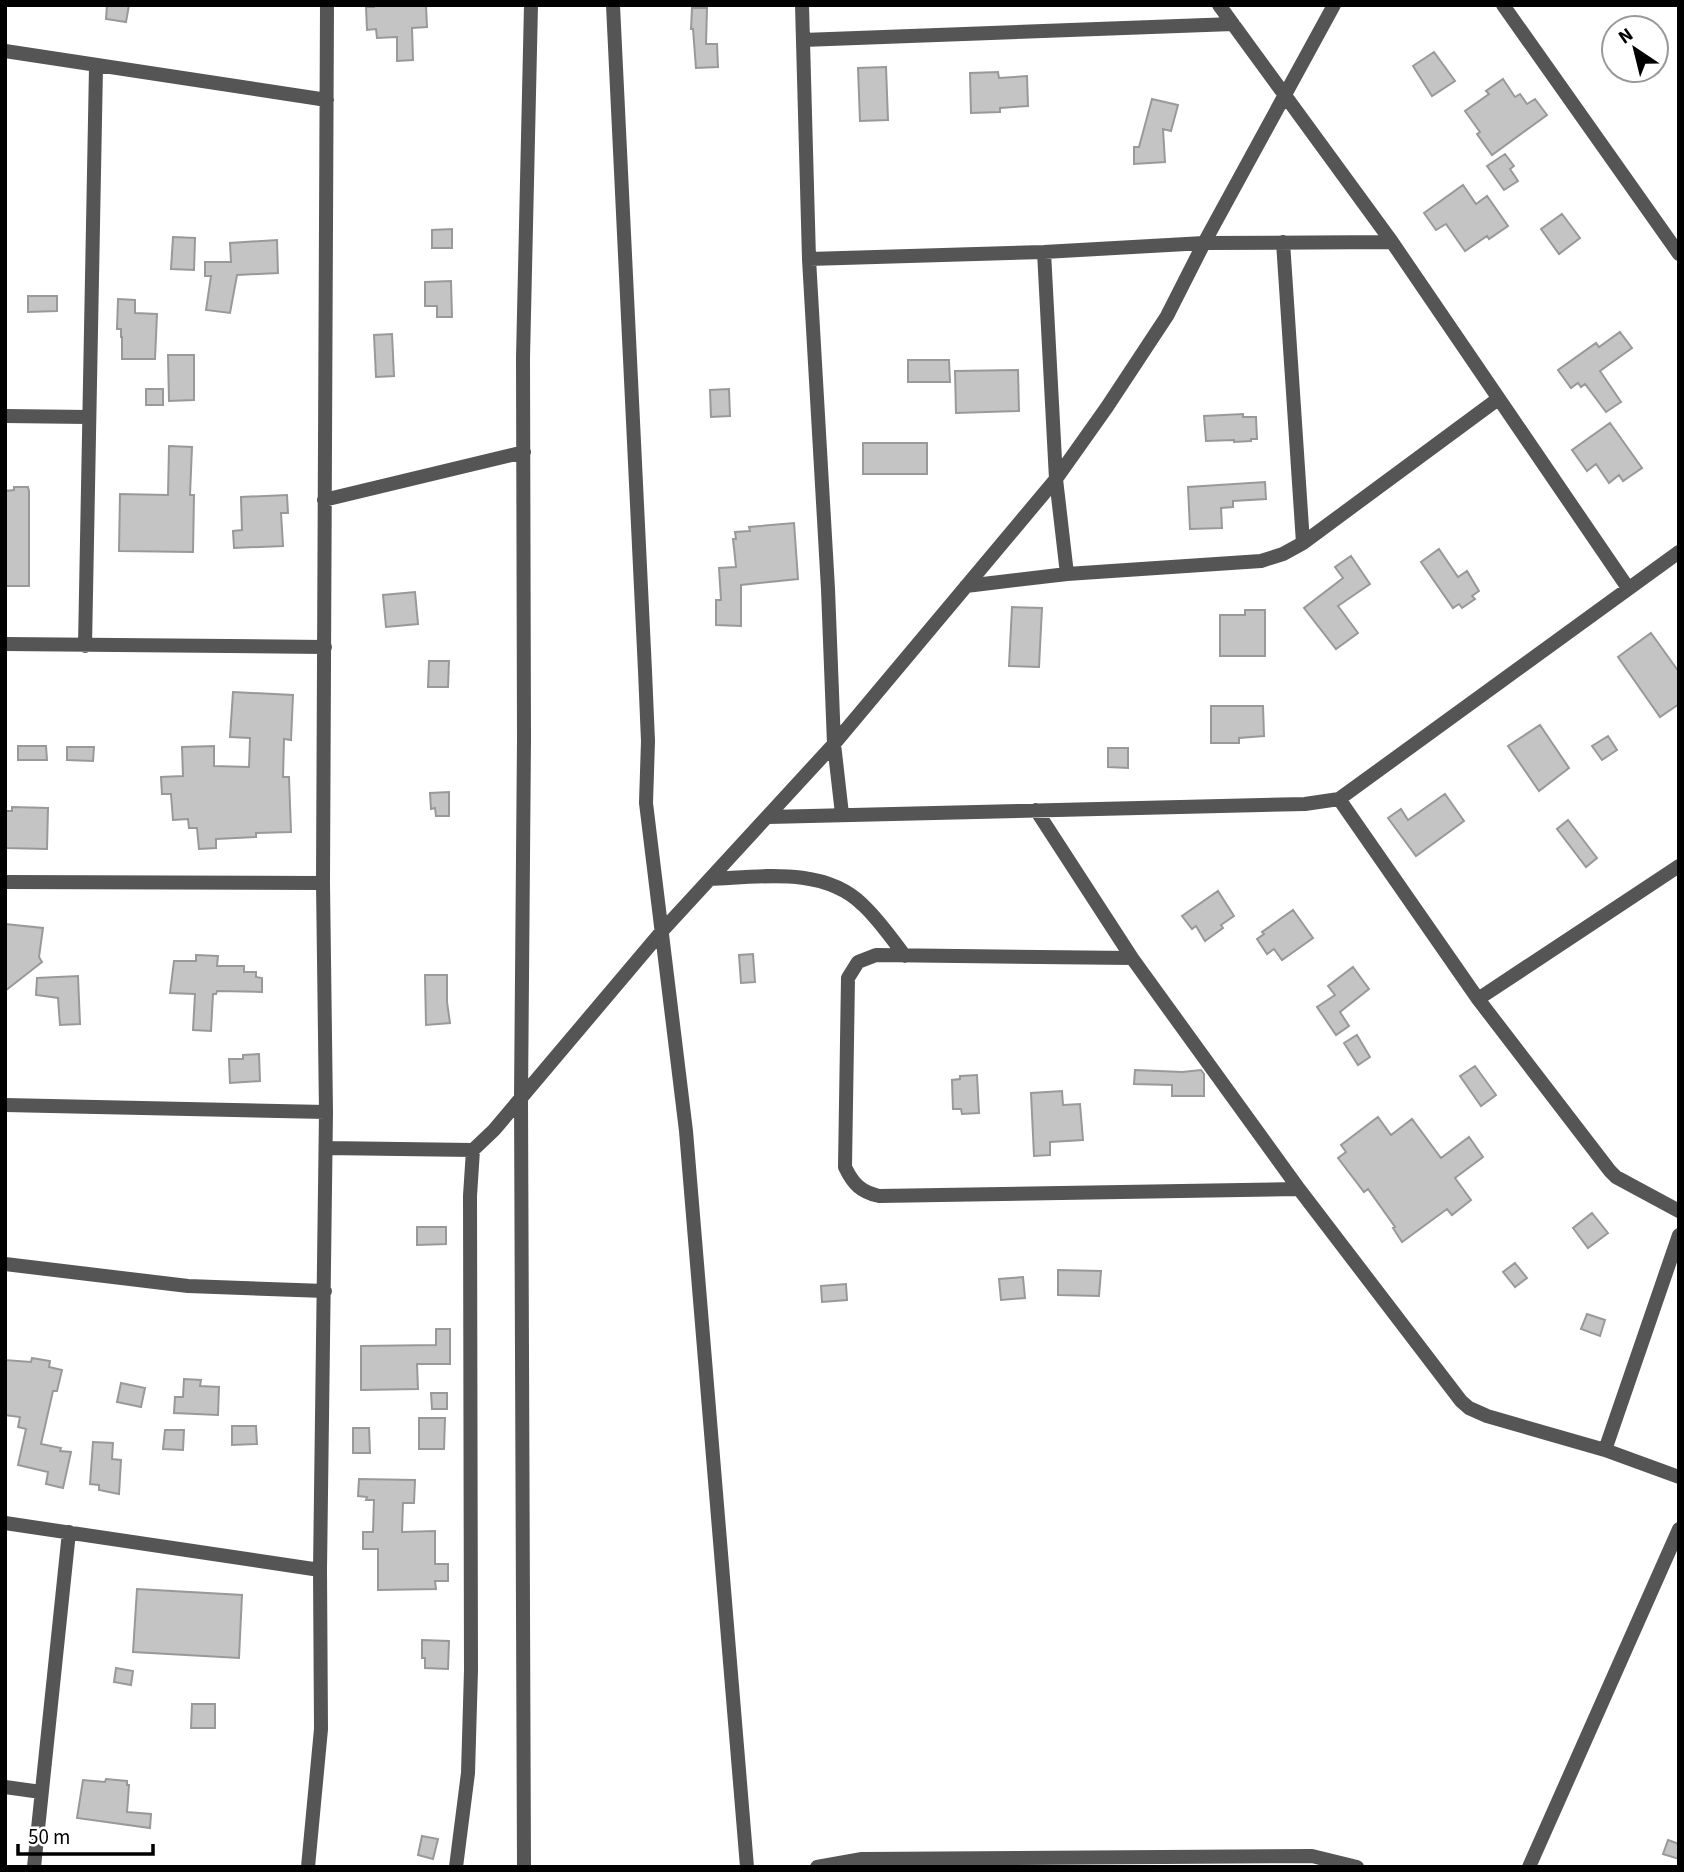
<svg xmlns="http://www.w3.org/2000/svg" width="1684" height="1872" font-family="'Source Sans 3',sans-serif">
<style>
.building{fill:#c4c4c4;stroke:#999;stroke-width:2}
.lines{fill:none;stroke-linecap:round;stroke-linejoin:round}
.minor{stroke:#555;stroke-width:14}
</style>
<rect width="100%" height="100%" fill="#fff"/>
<path class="building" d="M107,5H129L126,22L106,19Z
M374,5H426L427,27L412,28L413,60L397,61V37L377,38L376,29L367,30L366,7H374Z
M692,8H707L706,44H717L718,67L696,68L693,29H691Z
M1434,52L1455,81L1432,96L1413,66Z
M886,67L888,120L860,121L858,68Z
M998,72L999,78L1027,76L1028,106L1000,108V112L971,113L970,73Z
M1503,79L1515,97L1520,94L1527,104L1535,99L1547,115L1492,155L1477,134L1480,132L1465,111L1489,94L1486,91Z
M1152,99L1178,105L1171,131L1163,129L1165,162L1134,164V147H1139Z
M1505,154L1514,166L1510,169L1518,181L1504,190L1487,166Z
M1463,185L1476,204L1487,196L1508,226L1489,239L1487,236L1465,251L1446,224L1436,230L1424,213Z
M1562,214L1580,238L1559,254L1541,229Z
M452,229V248H432V230Z
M173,237L195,238L194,270L171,269Z
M277,240L278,273L237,275L230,313L206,310L211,276H205V262H231L230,243Z
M451,281L452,317H437V306H425V282Z
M28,296H57V311L28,312Z
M118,299L135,300V313L157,314L155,359H122V337H121V329H117Z
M1620,332L1632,348L1600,371L1621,402L1606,412L1585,384L1581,387L1578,383L1571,388L1558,370L1596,343L1599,347Z
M392,334L394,376L376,377L374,335Z
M168,355H194V400L169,401Z
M908,360H949L950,382H908Z
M1018,370L1019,411L956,413L955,371Z
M146,389H163V405H146Z
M729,389L730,416L711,417L710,390Z
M1243,414V417H1256L1257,439H1251V441L1234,442V440L1206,441L1204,416Z
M1610,423L1642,468L1623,481L1619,475L1609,483L1596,464L1587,471L1572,450Z
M863,443H927V474H863Z
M169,446L192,447L190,495H194L193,552L119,551L120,494L168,495Z
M1265,482L1266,499L1233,501V507L1221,508L1222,528L1190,529L1188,487Z
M14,487H28L29,491V586H5V491L14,490Z
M287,495L288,513H281L283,546L234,548L233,531L242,530L241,497Z
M794,523L798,579L741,585V626L716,625V600H721L719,568L736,567L733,539H736L735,532L750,531L749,527Z
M1439,549L1458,577L1467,571L1479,591L1472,596L1475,599L1462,608L1459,604L1453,608L1421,562Z
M1351,556L1370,584L1338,606L1358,633L1336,649L1304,608L1343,578L1335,567Z
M415,592L418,624L386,627L383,595Z
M1012,607L1042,608L1039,667L1009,666Z
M1245,610H1265V656H1220V615H1245Z
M1651,633L1679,672V704L1660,717L1618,657Z
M429,661H449L448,687H428Z
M233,692L293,695L291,740L284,739L283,777H289L291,832L256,833V837L216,839V848L199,849L197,828H189L188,819L173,820L171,794H162L161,777L183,776L182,747L214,746V766L249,767L250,738L230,737Z
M1211,706H1263L1264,736L1239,738V743H1211Z
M1540,725L1569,768L1539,791L1508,746Z
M1608,736L1617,750L1602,760L1592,746Z
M18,746H46L47,760H18Z
M67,747H94L93,761L67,760Z
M1108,748H1128V768L1108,767Z
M449,792V816H436L435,808L431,809L430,793Z
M1445,794L1464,821L1416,856L1388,818L1401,809L1408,820Z
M12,807L48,808L47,849L5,848V811H12Z
M1568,820L1597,858L1586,867L1557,829Z
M1218,891L1234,916L1221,925L1223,928L1205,941L1196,926L1192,929L1182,916Z
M1293,910L1313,938L1282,960L1274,949L1267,954L1257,939L1264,934L1262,932Z
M5,924L43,928L39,957L42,962L5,991Z
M753,954L755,982L741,983L739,955Z
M196,955L218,956L217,966H244V972H256V977L262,978V992L217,991L216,994H213L211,1031L193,1030L195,994L170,993L174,961H196Z
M1353,967L1369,989L1340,1012L1349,1026L1336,1035L1317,1007L1335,995L1328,986Z
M425,975H447V1002L450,1023L426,1025Z
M78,976L80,1024L60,1025L58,998L36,995L37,978Z
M1357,1035L1370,1057L1358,1065L1344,1043Z
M259,1054L260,1081L230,1083L229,1059H243V1055Z
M1475,1066L1496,1095L1481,1106L1460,1076Z
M1135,1070L1182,1072L1201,1070L1204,1074V1096H1172V1085L1134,1084Z
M977,1075L979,1113L962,1114L961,1109H953L952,1080L960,1079V1076Z
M1062,1091L1063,1105L1080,1104L1083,1140L1050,1142V1155L1034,1156L1031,1093Z
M1378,1117L1391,1135L1412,1119L1441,1158L1469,1137L1483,1157L1455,1178L1471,1200L1452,1215L1447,1209L1402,1242L1393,1228L1395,1227L1368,1189L1364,1192L1338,1158L1346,1152L1341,1145Z
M1592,1213L1608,1233L1588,1248L1573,1228Z
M417,1227H446V1244L417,1245Z
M1515,1263L1527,1278L1515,1287L1503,1272Z
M1058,1270L1101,1271L1099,1296L1058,1295Z
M1023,1277L1025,1298L1001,1300L999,1279Z
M846,1284L847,1300L822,1302L821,1286Z
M1587,1314L1605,1320L1600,1336L1581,1329Z
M436,1329H450V1364H417L418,1389L361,1390V1346L436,1345Z
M32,1358L50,1361L49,1367L62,1370L57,1391H53L41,1444L61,1448L60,1451L71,1452L63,1488L46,1484L48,1472L18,1465L26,1429L18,1427L20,1417L5,1415V1360L31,1362Z
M184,1379L201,1380L200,1386L219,1387L218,1415L174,1413L175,1397H183Z
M121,1383L145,1388L141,1407L117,1402Z
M431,1393H447V1409H432Z
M419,1418H445L444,1449H419Z
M232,1426H256L257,1444L232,1445Z
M353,1428H369L370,1453H353Z
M165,1430H184L183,1450L163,1449Z
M93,1442L113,1443L112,1459L121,1460L119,1494L99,1490V1485L90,1484Z
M359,1479L415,1480L414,1503H403L402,1532L435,1531V1564H448V1581H435L436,1589L378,1590V1549H363V1532H373L374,1500H366L367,1497L358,1496Z
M137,1589L242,1595L239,1658L133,1652Z
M422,1640L449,1641L448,1669L425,1668V1658H422Z
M116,1668L133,1671L131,1685L114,1682Z
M192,1704H215V1728H191Z
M106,1779L127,1781V1785H129L127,1812L151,1814L150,1828L77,1818L83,1780L105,1782Z
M422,1836L438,1839L433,1859L418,1855Z
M1668,1840L1679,1844V1859L1663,1854Z"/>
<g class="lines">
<path class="minor" d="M613,5L645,671L648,741L646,803L686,1131L747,1867
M802,5L809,259L828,589L834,744L842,814
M1219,5L1392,242L1628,588
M1503,5L1679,254
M803,40L1233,24
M5,51L327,100
M1283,242L1303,543
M1044,252L1056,479L1067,574
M809,259L1044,252L1204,243L1392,242
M5,416L88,417
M324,500L524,452
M966,586L1067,574L1261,561L1283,554L1303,543L1498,399
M5,644L325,647
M85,646L96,67
M1339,799L1478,999L1610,1171L1616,1177L1679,1211
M1036,810L1132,958L1299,1189L1461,1401L1469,1408L1487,1416L1605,1450L1679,1477
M768,817L1305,804L1339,799L1679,552
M710,879C760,877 824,866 863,905C879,920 892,939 905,956
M5,882L323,883
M1132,958L876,955L858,962L848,978L845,1167C853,1184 861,1192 879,1196L1299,1189
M1478,999L1679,866
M5,1105L326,1112
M326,1148L473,1150L494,1130L662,931L834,744L1056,479L1107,407L1167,316L1204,243L1334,5
M5,1264L188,1286L325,1291
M1605,1450L1679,1235
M5,1523L320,1570
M5,1787L41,1792
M34,1867L69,1532
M308,1867L321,1729L320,1570L326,1112L323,883L327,5
M456,1867L468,1773L471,1670L470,1196L473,1150
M524,1867L521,1098L524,738L523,358L531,5
M817,1867L862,1859L1312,1856L1357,1867
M1529,1867L1679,1529"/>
</g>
<rect width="1684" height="1872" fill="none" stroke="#000000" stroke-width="14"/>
<g transform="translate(1635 49) rotate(325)"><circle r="33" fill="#ffffff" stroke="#999999" stroke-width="2"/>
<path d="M0-5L12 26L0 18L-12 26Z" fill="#000000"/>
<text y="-10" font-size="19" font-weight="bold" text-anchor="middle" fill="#000000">N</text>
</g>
<path d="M18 1844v10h135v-10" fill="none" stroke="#000000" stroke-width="3.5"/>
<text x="28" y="1844" font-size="21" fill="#000000" stroke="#ffffff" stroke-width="5" paint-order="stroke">50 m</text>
</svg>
